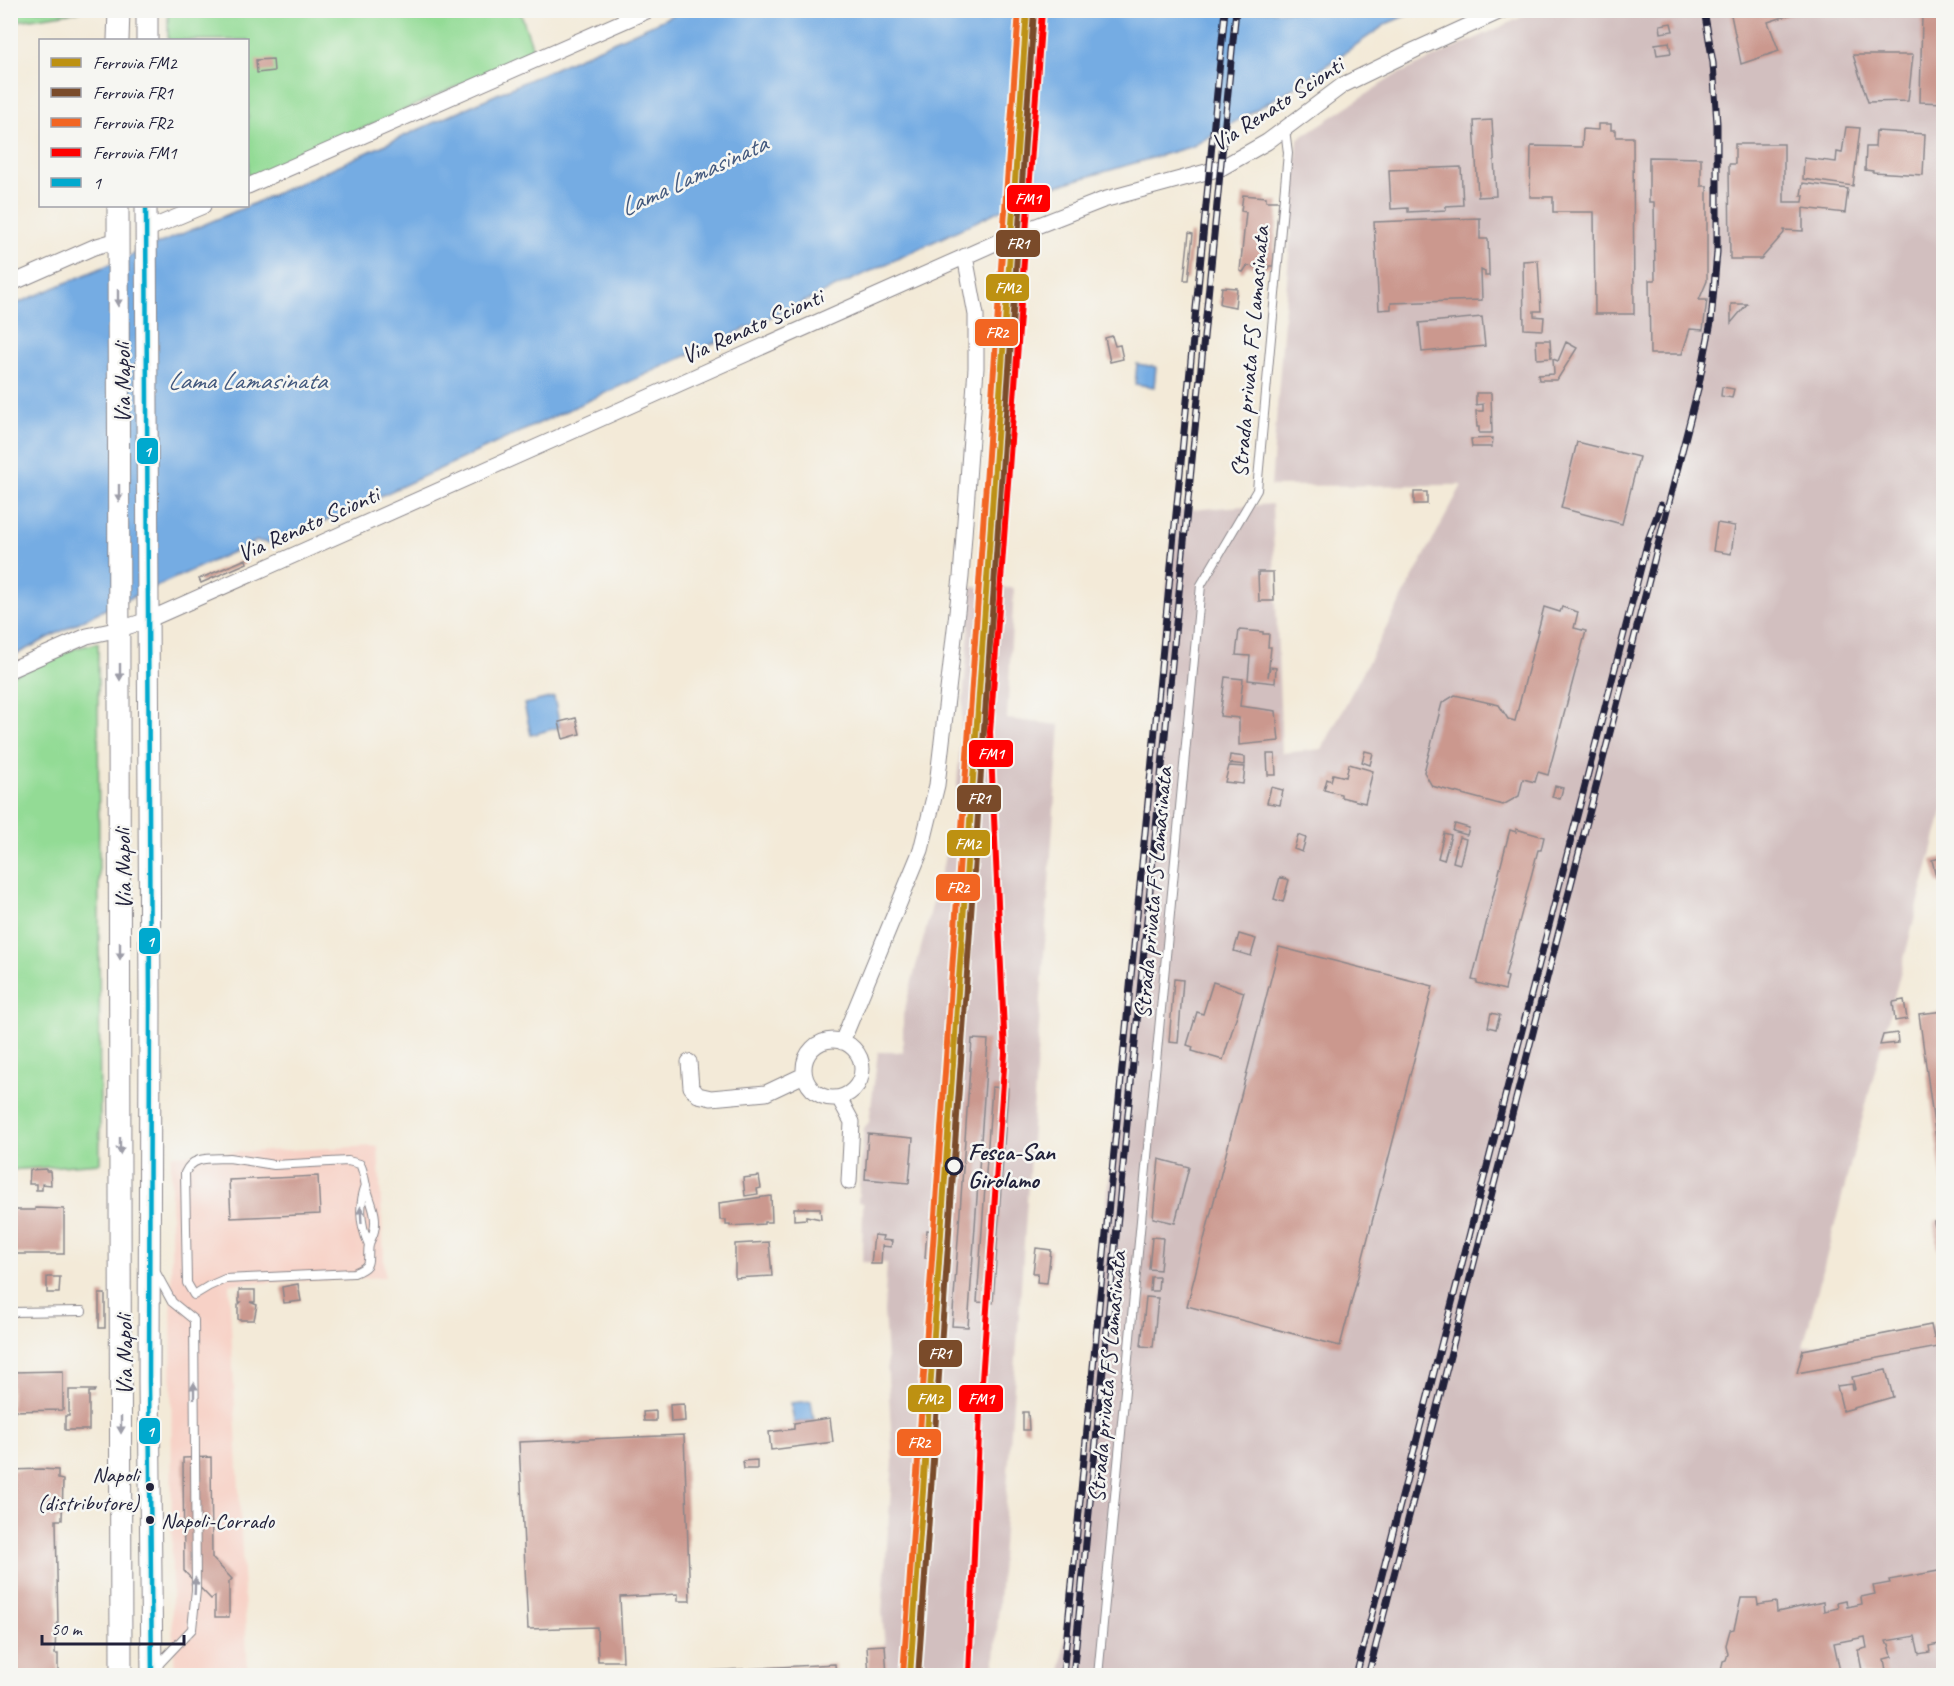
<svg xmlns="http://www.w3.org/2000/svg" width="1954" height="1686" font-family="Caveat,sans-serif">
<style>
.built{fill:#f7d1c6}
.industrial{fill:#d2bfbf}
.green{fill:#93db95;stroke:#5a7e68;stroke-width:1.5}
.water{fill:#75ace3;stroke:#4c678f;stroke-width:1.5}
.building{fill:#cb988e}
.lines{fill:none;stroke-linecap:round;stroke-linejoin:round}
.lane-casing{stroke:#8a868a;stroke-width:10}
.street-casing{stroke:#8a868a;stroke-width:17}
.secondary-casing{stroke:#8a868a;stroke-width:23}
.lane{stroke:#fff;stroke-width:8}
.street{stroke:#fff;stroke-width:15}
.secondary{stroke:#fff;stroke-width:21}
.rail-casing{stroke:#22223b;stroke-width:7}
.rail{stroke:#f6f6f2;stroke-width:4.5;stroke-dasharray:14;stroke-linecap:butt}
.bus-1-casing{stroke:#f6f6f2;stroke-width:9}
.bus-1{stroke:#00a9ce;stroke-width:4.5}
.rail-1-casing{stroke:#f6f6f2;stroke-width:10}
.rail-2-casing{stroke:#f6f6f2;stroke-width:10}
.rail-3-casing{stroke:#f6f6f2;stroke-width:10}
.rail-4-casing{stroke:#f6f6f2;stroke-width:10}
.rail-1{stroke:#bd9112;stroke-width:6}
.rail-2{stroke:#7a4b2a;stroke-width:6}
.rail-3{stroke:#f26522;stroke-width:6}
.rail-4{stroke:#f00;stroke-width:6}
.oneway{fill:#9c9ca7}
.stop-dot{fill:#f6f6f2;stroke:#22223b;stroke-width:3}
.bus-dot{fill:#22223b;stroke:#f6f6f2;stroke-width:2}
.labels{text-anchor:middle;stroke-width:5;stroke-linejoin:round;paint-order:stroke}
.bus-label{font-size:22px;fill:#22223b;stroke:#f6f6f2;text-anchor:end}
.street-label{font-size:24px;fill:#22223b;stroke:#f6f6f2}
.stop-label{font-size:24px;font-weight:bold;fill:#22223b;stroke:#f6f6f2;text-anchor:start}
.water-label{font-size:26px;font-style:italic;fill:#43597e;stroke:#f6f6f2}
.line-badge{stroke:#f6f6f2;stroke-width:2}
.badge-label{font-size:16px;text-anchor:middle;font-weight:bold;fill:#fff}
</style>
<rect width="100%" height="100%" fill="#f6f6f2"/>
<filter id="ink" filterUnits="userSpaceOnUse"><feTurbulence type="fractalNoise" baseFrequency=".0167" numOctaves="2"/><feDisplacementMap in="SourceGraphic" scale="12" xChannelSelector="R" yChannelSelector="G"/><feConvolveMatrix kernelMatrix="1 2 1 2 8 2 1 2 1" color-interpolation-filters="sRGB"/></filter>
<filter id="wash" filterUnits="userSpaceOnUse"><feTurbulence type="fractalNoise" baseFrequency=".008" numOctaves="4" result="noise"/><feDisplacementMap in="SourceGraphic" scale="24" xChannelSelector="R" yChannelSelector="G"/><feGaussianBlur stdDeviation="1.35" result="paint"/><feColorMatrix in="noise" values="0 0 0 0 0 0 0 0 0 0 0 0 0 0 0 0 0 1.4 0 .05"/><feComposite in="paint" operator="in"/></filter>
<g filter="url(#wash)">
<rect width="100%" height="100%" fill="#f3ead8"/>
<path class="built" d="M378,1146L385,1277L229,1284L248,1675H175L172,1622L171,1155Z"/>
<path class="industrial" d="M1535,11H1943V809L1803,1347L1943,1323V1675L1061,1676L1174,511L1272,504L1282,753L1322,749L1462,485L1271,486L1298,139L1394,76Z
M972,587L1014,588L1007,719L1060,725L994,1675H887L882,1612L893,1462L884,1311L887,1263L862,1262L863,1203L858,1202L864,1128L869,1122L878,1052H903V1015L943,865L955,810Z"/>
<path class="green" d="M11,10H82V11L11,22Z
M168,11H520L534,52L248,180V40H168Z
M98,643L100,1163L11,1170V676L76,648Z"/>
<path class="water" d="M682,11H1417L1388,23L1293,88L1193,146L1045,189L897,259L276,544L257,541L97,613L11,657V306L248,206Z
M1137,364L1156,367L1154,387L1135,384Z
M554,697L560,727L531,735L524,704Z
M811,1401L814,1420L794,1423L791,1403Z"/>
<g id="blocks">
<path class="building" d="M1730,10H1802V11L1768,22L1779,51L1741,64Z
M1930,10H1944V103L1920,102L1922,16H1930Z
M1671,23L1673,31L1661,33L1660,25Z
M1669,42L1671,53L1657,55L1655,44Z
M1853,55H1913L1908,101L1868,102Z
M273,59L274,71L257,73L256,60Z
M1492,120L1496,196L1478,197L1474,121Z
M1598,124H1611V130H1616V137H1633L1634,314H1595L1594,212H1553V197H1530L1531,146L1582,147L1583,129L1598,130Z
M1846,127L1860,128L1853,186L1803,179L1804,158L1836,162L1837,152L1842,153Z
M1876,131L1925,134L1923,175L1873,172V171L1865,170L1866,147H1875Z
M1735,144H1784V202H1803L1804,195H1801L1803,183L1848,189L1845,213L1803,208V231L1784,230V233L1761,259H1730L1729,164H1735Z
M1649,157L1701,158V186H1707V281L1699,300H1707L1703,330L1690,329L1682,354H1650L1649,280H1655L1654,202H1649Z
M1461,167L1463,205L1446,206V210L1408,212V208L1391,209L1389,170Z
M1243,195L1266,197V201H1279L1273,266H1269L1268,268L1247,266L1243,272L1240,271L1246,212L1241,211Z
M1480,218V239H1488L1489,271V276H1485V272L1481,270L1482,300L1391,303V309L1379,310L1374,222Z
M1189,233L1193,234L1188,280H1184Z
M1538,260L1541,311H1534V316L1544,317L1543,330L1524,329L1523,261Z
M1222,287L1237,288L1235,307L1220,304Z
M1731,304H1747L1731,323Z
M1482,317L1485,346L1422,352L1419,323Z
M1112,336L1115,346L1120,345L1123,359L1110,362L1105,338Z
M1536,340H1550L1551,358L1537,359Z
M1566,342L1577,348L1557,380H1539L1538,375L1554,374L1553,359L1558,361Z
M1722,387L1734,389L1732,398L1721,396Z
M1476,393H1491L1492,433H1479V427H1477L1476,411H1483V404L1476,405Z
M1493,438L1492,447H1472L1471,439Z
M1577,442L1639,457L1622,524L1561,508Z
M1414,492H1427V504H1414Z
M1717,523L1735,526L1731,554L1713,551Z
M246,559L247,563L201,583L199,579Z
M1258,572H1273L1274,601H1259Z
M1544,607L1560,612L1562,607L1578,612L1574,628L1586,631L1548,775L1538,772L1535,782L1523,779L1519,796L1503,805L1432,786L1424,772L1442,703L1455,695L1499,705L1508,719L1515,721Z
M1239,630L1263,632V634H1269L1268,647H1271L1268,677L1270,667L1276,668L1275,683L1248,680L1250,656L1236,655Z
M1225,677L1243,679L1240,706L1276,711L1279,741L1239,745V718L1220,716Z
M576,718L580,734L563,739L559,722Z
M1365,751L1373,753L1370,765L1362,762Z
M1267,754H1275L1276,775H1268Z
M1230,755L1245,757V765L1229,763Z
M1349,764L1373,771L1365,803L1341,797V794L1324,790L1327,779L1331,781L1333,774L1346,777Z
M1229,766L1245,767L1243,784L1225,782Z
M1555,786L1563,788L1560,799L1552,797Z
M1271,787L1283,790L1280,805L1267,803Z
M1455,824L1469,828L1467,835L1453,831Z
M1516,829L1544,837L1541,850H1538L1505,976L1508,977L1505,990L1477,983V981L1472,980L1508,837L1510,830L1516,832Z
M1444,833L1451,835L1444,860L1438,858Z
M1298,835L1306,838L1302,852L1294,849Z
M1459,837L1466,839L1460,864L1453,862Z
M1944,857V883L1938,884L1932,860Z
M1280,877L1289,880L1283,902L1274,899Z
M1239,934L1256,939L1251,956L1234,951Z
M1279,947L1433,986L1340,1346L1187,1306Z
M1174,979L1183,980L1178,1043L1169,1042Z
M1213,982L1244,992L1223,1060L1192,1051L1193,1047L1187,1045L1197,1012L1203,1014Z
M1904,1000L1907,1019L1895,1021L1893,1002Z
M1944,1011V1182L1942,1183L1919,1014Z
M1491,1013L1500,1015L1496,1029L1488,1027Z
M1897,1033L1898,1043L1880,1045L1883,1035Z
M972,1039L988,1040L968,1327L952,1326Z
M992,1087L1008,1088L993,1303L977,1302Z
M868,1134L913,1138L909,1183L865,1179Z
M1159,1159L1189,1167L1175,1223L1153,1218Z
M46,1169V1171H50L51,1185L42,1184V1190H36V1184H29L30,1170Z
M318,1176L320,1214L231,1218L229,1180Z
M759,1176L761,1188L757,1189L758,1194L745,1196L743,1178Z
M771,1196L772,1222H764V1224L730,1226V1225H726V1220H720L719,1203Z
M35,1208L64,1209V1254H10V1210H35Z
M794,1208H820L821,1219L806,1216V1219L794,1220Z
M1944,1218V1278H1942L1934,1221Z
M927,1230L935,1231L933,1259L925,1258Z
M874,1235L883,1236L882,1240L892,1241L891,1247L882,1246L881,1264H871Z
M1152,1237L1163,1238L1160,1270L1149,1269Z
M769,1242L772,1276L735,1278V1244Z
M1036,1248L1051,1250L1047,1283L1037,1282L1038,1273H1033Z
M47,1277H60L59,1293H47Z
M1151,1277H1159L1158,1291H1150Z
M298,1284L301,1301L284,1303L282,1287Z
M239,1290H255V1302H250L257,1305L254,1320H239L238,1319V1305L241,1302H239Z
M99,1294H105V1328H99Z
M1146,1297L1158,1298L1153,1347L1141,1346Z
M1931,1325L1934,1338L1944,1336V1346L1797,1373L1803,1350Z
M1886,1370L1893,1397L1843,1411L1837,1386L1852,1384L1853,1389H1855L1852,1377Z
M63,1371V1410L11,1411L12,1372Z
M69,1390H95L94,1392H89V1430H65V1416H69Z
M684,1404L685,1421L671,1422L670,1405Z
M656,1411V1421H644L643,1412Z
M1023,1412H1028L1029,1430H1023Z
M830,1418L833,1442L771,1450L769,1432L794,1429V1423Z
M684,1435L690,1601H678V1594L620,1597L623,1661H598L597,1627L528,1629L519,1442Z
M211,1457L212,1558L232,1579L229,1582V1617H215V1596L211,1599L184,1571L183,1458Z
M757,1460V1469H744L743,1461Z
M41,1469L58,1470V1479L63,1480L62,1520H56L58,1625H56L55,1654H58V1676H10V1648H13V1633H10V1591H13V1577H10V1480H12V1470Z
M1944,1570V1639L1939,1640V1644L1929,1646L1930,1652L1919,1654L1915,1636L1886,1641L1887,1644H1889L1892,1657L1884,1659L1887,1676H1863L1858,1650L1867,1648L1865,1637L1834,1643L1841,1676H1720L1723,1661L1726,1660L1728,1654L1726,1645L1730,1630L1734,1629L1741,1598H1757L1758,1605L1776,1602L1777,1612L1823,1602L1824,1611L1838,1608L1837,1602L1846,1600L1847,1607L1862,1604L1861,1597L1875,1594L1873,1586L1890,1583L1889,1580Z
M885,1645L887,1676H869L867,1646Z
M835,1664L836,1676H705V1671Z"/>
</g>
</g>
<g filter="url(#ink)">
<use href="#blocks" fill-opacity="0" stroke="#8a868a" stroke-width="1.5"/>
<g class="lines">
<defs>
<path id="lane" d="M229,1158L274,1165L348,1161L360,1164C364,1172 364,1178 366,1186C370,1202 378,1214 374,1231C373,1236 370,1240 369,1244C366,1261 374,1265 354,1273L225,1279L209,1286L194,1295L187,1283L185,1173C193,1155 211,1159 229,1158Z
M366,1185C358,1206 360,1225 369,1245
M155,1271L172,1302L194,1320L196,1590L192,1629L157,1666
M10,1312L82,1311
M1098,1676L1201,585L1257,490L1288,153L1285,129"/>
<path id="street" d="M248,186L649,10
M146,230L203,206
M10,284L94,247L118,240
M10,670L87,636L120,629L148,620L1011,236L1103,200L1221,168L1267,142L1343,85L1415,50L1503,10
M804 1069a29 29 0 1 1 58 0a29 29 0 1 1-58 0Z
M842,1042L921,850L937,785L961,577L976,368V315L965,256
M689,1062L691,1087L698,1095L711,1098L766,1093L804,1075
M839,1098L852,1122L849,1182"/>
<path id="secondary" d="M118,40L119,10
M147,40V10
M118,206L121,1676
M146,206L150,1004L149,1381L152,1676"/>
</defs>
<use href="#lane" class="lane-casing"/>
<use href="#street" class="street-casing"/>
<use href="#secondary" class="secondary-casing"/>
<use href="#lane" class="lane"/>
<use href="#street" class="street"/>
<use href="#secondary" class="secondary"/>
<defs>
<path id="rail" d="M1063,1676L1225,10
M1073,1676L1236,10
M1356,1676L1648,540L1661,505
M1368,1676L1698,389L1711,322L1717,252V124L1713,63L1704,10"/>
</defs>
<use href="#rail" class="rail-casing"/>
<use href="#rail" class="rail"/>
<defs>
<path id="bus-1" d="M146,206L150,1004L149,1381L152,1676"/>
</defs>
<use href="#bus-1" class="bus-1-casing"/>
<use href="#bus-1" class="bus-1"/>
<defs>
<path id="rail-1" d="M910,1676L1027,10"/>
<path id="rail-2" d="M918,1676L1034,11"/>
<path id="rail-3" d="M903,1675L1019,10"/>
<path id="rail-4" d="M969,1676L980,1409L1005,1053L990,732L1042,11"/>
</defs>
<use href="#rail-1" class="rail-1-casing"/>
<use href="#rail-2" class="rail-2-casing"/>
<use href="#rail-3" class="rail-3-casing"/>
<use href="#rail-4" class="rail-4-casing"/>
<use href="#rail-1" class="rail-1"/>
<use href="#rail-2" class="rail-2"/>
<use href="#rail-3" class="rail-3"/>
<use href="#rail-4" class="rail-4"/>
</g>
<defs><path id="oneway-solid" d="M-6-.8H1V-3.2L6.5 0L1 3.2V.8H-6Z" transform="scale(1.5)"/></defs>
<g class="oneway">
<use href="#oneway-solid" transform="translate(118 298) rotate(90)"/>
<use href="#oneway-solid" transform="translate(119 493) rotate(90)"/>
<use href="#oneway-solid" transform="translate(120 672) rotate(90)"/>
<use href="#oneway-solid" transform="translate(120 951) rotate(90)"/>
<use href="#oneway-solid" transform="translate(120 1146) rotate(90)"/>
<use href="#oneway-solid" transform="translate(361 1215) rotate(-93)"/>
<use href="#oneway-solid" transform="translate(194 1391) rotate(-90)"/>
<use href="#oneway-solid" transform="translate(121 1425) rotate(90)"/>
<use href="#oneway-solid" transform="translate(195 1586) rotate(-88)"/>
</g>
</g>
<circle class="stop-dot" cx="954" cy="1166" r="8"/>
<g class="bus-dot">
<circle cx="150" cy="1487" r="5"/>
<circle cx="150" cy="1520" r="5"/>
</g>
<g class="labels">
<g class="bus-label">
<text x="139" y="1482">Napoli<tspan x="139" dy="28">(distributore)</tspan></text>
<text x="161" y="1528" text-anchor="start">Napoli-Corrado</text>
</g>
<g class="street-label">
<text transform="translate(1277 104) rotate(-33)" y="8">Via Renato Scionti</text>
<text transform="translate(752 326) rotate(-24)" y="8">Via Renato Scionti</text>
<text transform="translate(1250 352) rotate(-85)" y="8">Strada privata FS Lamasinata</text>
<text transform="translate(122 383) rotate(-90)" y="8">Via Napoli</text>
<text transform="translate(308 524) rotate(-24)" y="8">Via Renato Scionti</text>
<text transform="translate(123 869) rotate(-91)" y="8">Via Napoli</text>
<text transform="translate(1153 893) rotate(-85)" y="8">Strada privata FS Lamasinata</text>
<text transform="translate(124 1355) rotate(-90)" y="8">Via Napoli</text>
<text transform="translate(1107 1377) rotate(-85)" y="8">Strada privata FS Lamasinata</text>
</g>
<g class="stop-label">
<text x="968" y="1160">Fesca-San<tspan x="968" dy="28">Girolamo</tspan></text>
</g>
<g class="water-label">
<text transform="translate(693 175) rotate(-25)" y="9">Lama Lamasinata</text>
<text x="247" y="389">Lama Lamasinata</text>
</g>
</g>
<g class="line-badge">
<rect x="1006" y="184" width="45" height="29" rx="6" fill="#f00"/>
<rect x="995" y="229" width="46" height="29" rx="6" fill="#7a4b2a"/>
<rect x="985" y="273" width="45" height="29" rx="6" fill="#bd9112"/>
<rect x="974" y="318" width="45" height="29" rx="6" fill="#f26522"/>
<rect x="136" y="437" width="23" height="28" rx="6" fill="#00a9ce"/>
<rect x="968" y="739" width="46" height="29" rx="6" fill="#f00"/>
<rect x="956" y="784" width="46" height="29" rx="6" fill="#7a4b2a"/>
<rect x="946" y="829" width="45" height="28" rx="6" fill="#bd9112"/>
<rect x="935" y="873" width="46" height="29" rx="6" fill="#f26522"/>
<rect x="138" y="927" width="23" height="28" rx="6" fill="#00a9ce"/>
<rect x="918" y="1339" width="45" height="29" rx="6" fill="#7a4b2a"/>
<rect x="958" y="1384" width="46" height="29" rx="6" fill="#f00"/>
<rect x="907" y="1384" width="45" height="29" rx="6" fill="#bd9112"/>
<rect x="138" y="1417" width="23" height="28" rx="6" fill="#00a9ce"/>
<rect x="896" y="1428" width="46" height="29" rx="6" fill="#f26522"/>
</g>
<g class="badge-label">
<text x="1028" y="204">FM1</text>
<text x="1018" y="249">FR1</text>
<text x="1008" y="293">FM2</text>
<text x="997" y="338">FR2</text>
<text x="147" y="457">1</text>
<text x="991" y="759">FM1</text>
<text x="979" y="804">FR1</text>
<text x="968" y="849">FM2</text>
<text x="958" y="893">FR2</text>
<text x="150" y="947">1</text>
<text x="940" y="1359">FR1</text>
<text x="981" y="1404">FM1</text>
<text x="930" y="1404">FM2</text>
<text x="150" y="1437">1</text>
<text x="919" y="1448">FR2</text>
</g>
<rect width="1954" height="1686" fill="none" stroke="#f6f6f2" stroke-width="36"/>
<rect x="39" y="39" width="210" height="168" fill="#f6f6f2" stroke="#a1a1a9" stroke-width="1.5"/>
<rect x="51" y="58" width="30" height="9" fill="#bd9112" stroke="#a1a1a9" stroke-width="1.5"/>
<text x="93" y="69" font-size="18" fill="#22223b">Ferrovia FM2</text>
<rect x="51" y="88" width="30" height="9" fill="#7a4b2a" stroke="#a1a1a9" stroke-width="1.5"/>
<text x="93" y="99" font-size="18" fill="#22223b">Ferrovia FR1</text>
<rect x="51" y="118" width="30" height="9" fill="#f26522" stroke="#a1a1a9" stroke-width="1.5"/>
<text x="93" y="129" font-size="18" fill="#22223b">Ferrovia FR2</text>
<rect x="51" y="148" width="30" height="9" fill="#ff0000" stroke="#a1a1a9" stroke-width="1.5"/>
<text x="93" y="159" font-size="18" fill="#22223b">Ferrovia FM1</text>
<rect x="51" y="178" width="30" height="9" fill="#00a9ce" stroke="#a1a1a9" stroke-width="1.5"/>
<text x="93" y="189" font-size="18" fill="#22223b">1</text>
<path d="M42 1635v9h142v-9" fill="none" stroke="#22223b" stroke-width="3"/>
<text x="51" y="1635" font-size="18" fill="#22223b" stroke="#f6f6f2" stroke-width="4.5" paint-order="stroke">50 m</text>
</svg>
